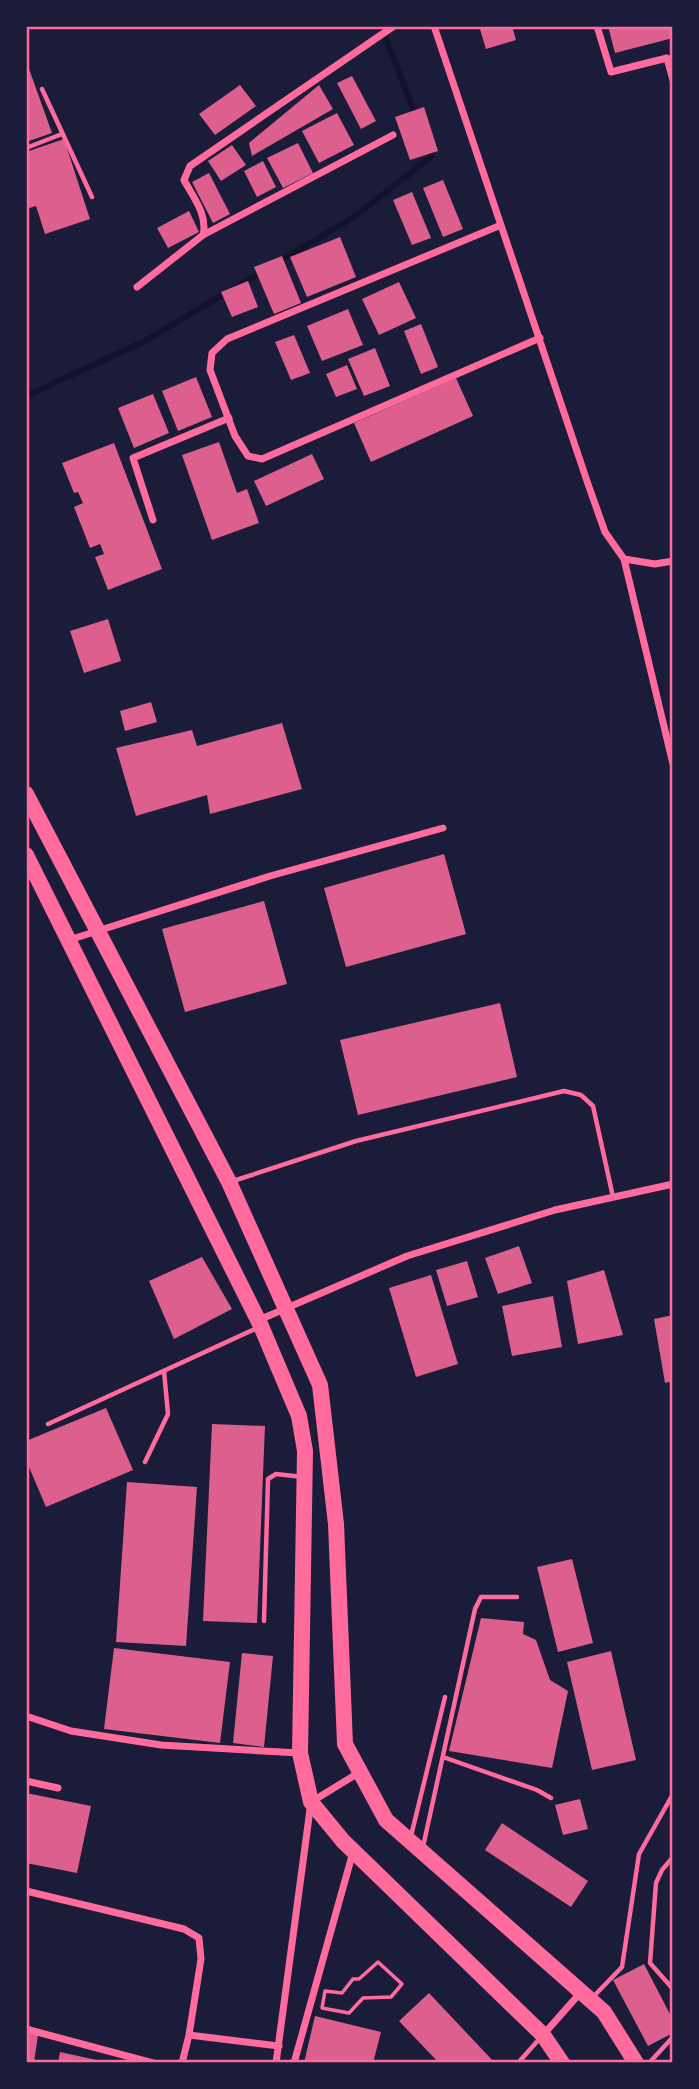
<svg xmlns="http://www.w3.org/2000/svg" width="699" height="2089" font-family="'Golos Text',sans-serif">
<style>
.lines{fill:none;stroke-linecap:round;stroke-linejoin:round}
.stream{stroke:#12122b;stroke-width:6}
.building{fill:#dd5f8e}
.path{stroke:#ff6b9d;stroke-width:3.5}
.service{stroke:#ff6b9d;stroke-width:4.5}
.minor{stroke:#ff6b9d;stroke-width:7}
.primary{stroke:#ff6b9d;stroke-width:16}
.neatline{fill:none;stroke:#ff6b9d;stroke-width:2.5}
</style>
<rect width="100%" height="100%" fill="#1b1b3a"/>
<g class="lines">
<path class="stream" d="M381,26L416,116
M278,262L354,217L432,156L429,148
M26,396L143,342L263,271"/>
</g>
<path class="building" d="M479,26H512L516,40L486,49Z
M608,26H673V38L615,53Z
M26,66H28L52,133L26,142Z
M352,76L376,121L361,129L337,83Z
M240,85L256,106L215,135L199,114Z
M319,85L333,109L252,156L249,143Z
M424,107L438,151L410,160L395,117Z
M337,113L354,145L319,163L302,131Z
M64,139L90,219L45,234L36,206L26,209V152Z
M298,143L313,173L283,188L267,158Z
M232,145L246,165L221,181L208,161Z
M263,161L276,187L257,197L244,171Z
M209,173L230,214L213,223L192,182Z
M443,180L463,229L443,237L423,188Z
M412,192L431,238L412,245L393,200Z
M189,211L199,232L168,248L157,228Z
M340,237L356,277L307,297L290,257Z
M282,256L301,303L274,314L254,267Z
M248,281L258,307L232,317L221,292Z
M399,282L416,318L379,335L362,299Z
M348,309L363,345L322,361L307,326Z
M421,324L438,367L421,374L404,331Z
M294,335L310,373L291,380L275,342Z
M375,348L390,386L364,396L348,359Z
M347,365L357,389L336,397L326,374Z
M196,377L212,417L178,431L162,391Z
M456,378L473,416L371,462L354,423Z
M153,394L169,433L134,448L118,408Z
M219,442L237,493L247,489L259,523L212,540L182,455Z
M114,443L162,569L108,590L95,557L104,554L100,544L90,548L74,507L83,503L78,492L74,493L62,463Z
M312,454L324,479L266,506L254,481Z
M108,619L121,661L84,673L70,631Z
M151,702L157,722L125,731L120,711Z
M282,723L302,789L210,814L207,795L136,816L116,748L192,730L197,746Z
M444,854L466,934L346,967L324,888Z
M264,901L287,984L185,1012L162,929Z
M500,1003L517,1077L358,1115L340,1040Z
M519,1246L532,1283L498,1294L485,1258Z
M202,1257L232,1309L174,1339L149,1281Z
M467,1261L478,1297L447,1306L436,1270Z
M604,1270L623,1335L578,1344L567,1281Z
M431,1275L458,1364L416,1377L389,1288Z
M553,1296L562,1347L512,1356L502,1306Z
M673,1315V1381L665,1383L654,1319Z
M106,1408L133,1470L46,1507L26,1460V1441Z
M212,1424L265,1426L257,1623L203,1621Z
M127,1482L197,1487L186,1646L116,1642Z
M572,1559L593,1643L558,1652L537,1567Z
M481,1618L524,1622L523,1634L536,1640L550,1680L568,1691L552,1768L449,1751Z
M114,1648L230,1662L220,1743L104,1729Z
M611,1651L636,1760L592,1770L567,1662Z
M242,1653L273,1656L264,1747L233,1743Z
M26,1793L91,1806L77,1873L26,1863Z
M580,1799L588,1829L563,1835L555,1805Z
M502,1823L588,1881L571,1907L485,1850Z
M644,1964L673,2020V2033L648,2046L613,1980Z
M429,1993L495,2063H439L399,2021Z
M315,2016L381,2032L373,2063H304Z
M26,2033L38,2035L34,2063H26Z
M60,2052L106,2062V2063H58Z"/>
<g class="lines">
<path class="path" d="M378,1962L402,1984L391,1997L363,1998L349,2013L322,2008L325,1991L342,1993L353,1979H359Z"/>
<path class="service" d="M42,89L92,197
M26,148L62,134
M233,1181L356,1141L564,1091L581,1095L593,1106L613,1197
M48,1424L257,1328
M145,1462L168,1414L164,1371
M264,1621L268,1479L276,1474L303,1477
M443,1757L537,1790L551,1798
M411,1836L445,1697
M423,1847L475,1609L481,1597H517
M673,1857L662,1870L656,1883L650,1963L673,1989
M593,1997L622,1967L639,1854L673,1794
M518,2063L541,2037
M649,2063L673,2037"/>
<path class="minor" d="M434,26L588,484L605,532L624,559L673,764
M597,26L611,72L667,58L673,80
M501,225L227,339L212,353L210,370L235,436L248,456L262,459L540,338
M203,235L393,135
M137,287L203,235C208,215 193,197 184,180L190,166L394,26
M153,520L133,458L229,418
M624,559L655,564L673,561
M69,940L270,876L443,828
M259,1320L407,1256L555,1210L673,1184
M26,1716L71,1731L161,1745L299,1753
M26,1781L58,1788
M26,1891L184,1929L199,1938L201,1959L189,2035L279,2046
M26,2029L153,2063
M543,2035L581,1992
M182,2063L189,2035
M276,2063L311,1802L360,1772
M294,2063L353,1852"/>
<path class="primary" d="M26,794L229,1182L320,1385L336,1524L345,1744L386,1820L604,2012L636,2063
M26,855L261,1326L299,1416L305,1451L300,1753L311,1802L343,1841L543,2035L562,2063"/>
</g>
<rect width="699" height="2089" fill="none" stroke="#1b1b3a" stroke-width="56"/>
<rect x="28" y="28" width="643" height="2033" class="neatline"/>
</svg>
